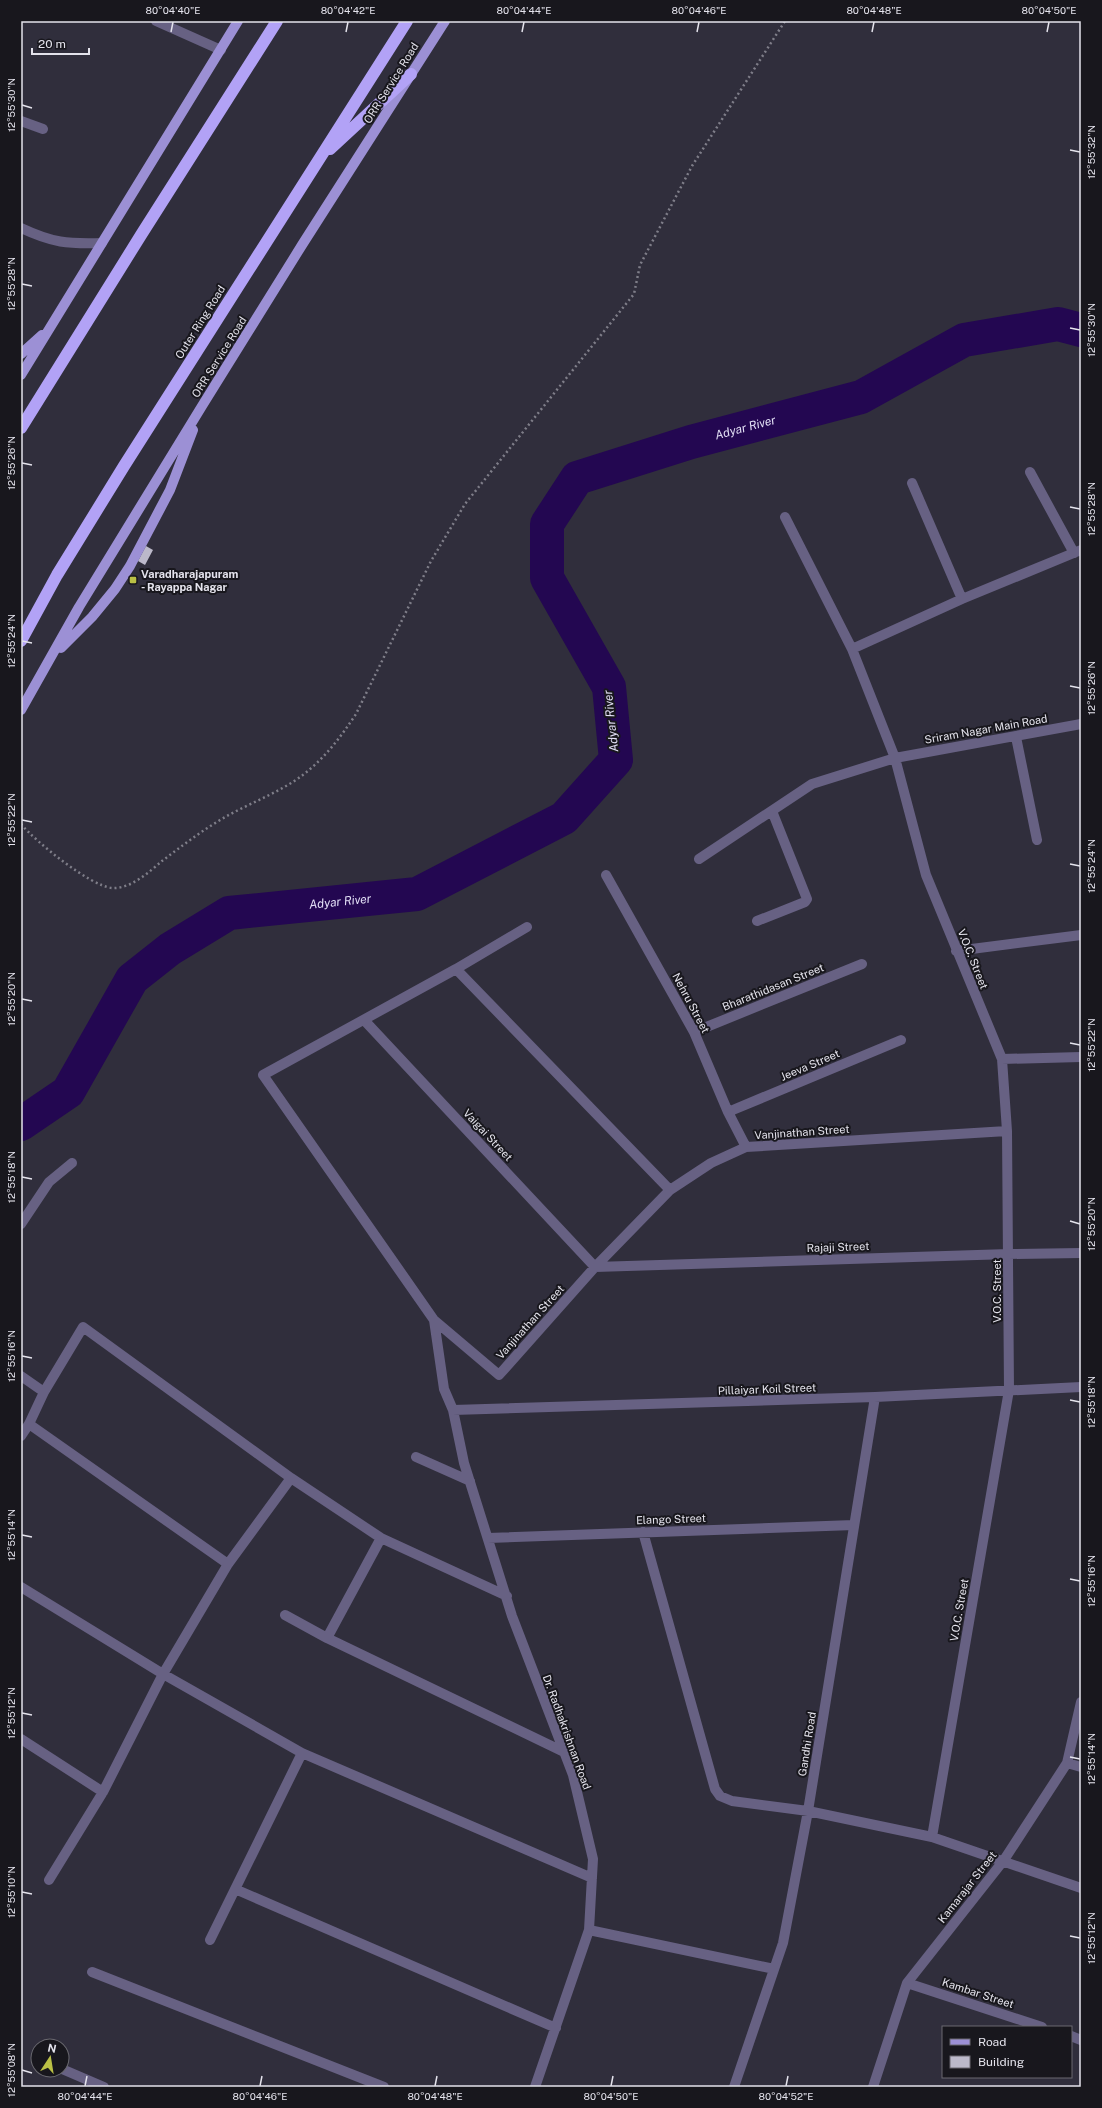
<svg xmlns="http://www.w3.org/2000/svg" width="1102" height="2108" font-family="'Public Sans',sans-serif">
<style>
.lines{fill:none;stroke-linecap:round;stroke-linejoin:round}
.river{stroke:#230751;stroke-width:34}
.building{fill:#bcb9ca}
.path{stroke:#7f7e89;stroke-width:2.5;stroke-dasharray:2 3;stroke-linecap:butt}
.minor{stroke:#676183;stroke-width:10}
.major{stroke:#9c90d5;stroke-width:10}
.highway{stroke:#b2a2f6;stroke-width:12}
.ticks{fill:none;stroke:#e4e3ec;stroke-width:1.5}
.poi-dot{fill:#bac045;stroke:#18171d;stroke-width:1.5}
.labels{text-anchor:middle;stroke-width:4;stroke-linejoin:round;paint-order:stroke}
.street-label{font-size:11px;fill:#e4e3ec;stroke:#18171d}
.poi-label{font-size:11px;font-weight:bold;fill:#e4e3ec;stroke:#18171d;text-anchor:start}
.water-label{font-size:12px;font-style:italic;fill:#e3e0f6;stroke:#18171d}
.neatline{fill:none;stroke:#e4e3ec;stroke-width:1.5}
.ticks-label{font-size:10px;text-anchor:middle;fill:#e4e3ec}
</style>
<rect width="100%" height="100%" fill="#302e3c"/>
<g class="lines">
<path class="river" id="s1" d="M21,1124L68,1092L132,979L170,949L229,913L417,894L564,818L616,760L609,687L547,578V524L577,478L691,442L861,397L964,340L1058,324L1081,330"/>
</g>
<path class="building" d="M146,546L153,550L145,565L138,561Z"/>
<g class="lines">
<path class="path" d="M21,824C36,842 90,886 112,888C131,889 149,872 162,861C183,845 204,829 227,816C254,801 286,790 309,770C328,754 342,735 356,714L431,561L465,504L634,294L640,265L692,166L785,21"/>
<path class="minor" d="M156,21L221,50
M21,121L43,129
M21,228C53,243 67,244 102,243
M1030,472L1074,553
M912,483L962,599
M785,517L852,649L895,758L926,875L1002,1059L1007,1131L1009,1390L932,1837
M852,649L962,599L1081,550
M1016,737L1037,840
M699,859L812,784L895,758L1081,724
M606,875L694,1032L728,1112L746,1147
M757,921L805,902L807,899L772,811
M527,927L456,969L263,1075L434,1320L499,1375L595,1267L670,1190L711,1163L746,1147L1007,1131
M956,951L1081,935
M456,969L670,1190
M364,1020L595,1267L1009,1254L1081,1253
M694,1032L862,964
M1002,1059L1081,1057
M728,1112L901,1040
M21,1224L49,1182L72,1163
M434,1320L444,1389L453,1410L464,1463L512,1616L573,1775L593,1859L589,1930L535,2087
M21,1376L44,1392
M453,1410L875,1397L1081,1387
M29,1424L228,1564
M21,1436L29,1424L44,1392L83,1327L291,1478L381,1538L507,1596
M416,1457L470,1481
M643,1532L715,1789L720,1796L732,1801L808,1811L932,1837L1081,1888
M488,1538L854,1525
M21,1587L163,1674L302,1753L592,1878
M285,1615L327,1638L564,1752
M327,1638L381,1538
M21,1739L103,1792
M1067,1763L1081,1767
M49,1880L103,1792L163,1674L228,1564L291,1478
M235,1889L556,2028
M589,1930L774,1969
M210,1940L302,1753
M92,1972L384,2087
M907,1983L1042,2027
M1071,2036L1081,2040
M62,2069L104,2087
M734,2087L783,1943L808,1811L875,1397
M873,2087L907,1983L1004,1860L1067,1763L1081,1702"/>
<path class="major" d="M21,354L42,335
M21,375L238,21
M61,648L92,617L115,589L130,566L170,490L193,430
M21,710L79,607L202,406L302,245L445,21"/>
<path class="highway" d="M330,149L411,74
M21,428L141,235L277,21
M21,641L57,575L124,466L407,21"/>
</g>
<path class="ticks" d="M171,32L173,22M346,32L348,22M522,32L524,22M697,32L699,22M872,32L874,22M1047,32L1049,22M22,105L32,108M1070,150L1080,152M22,284L32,286M1070,328L1080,330M22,463L32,465M1070,507L1080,509M22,641L32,643M1070,686L1080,688M22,820L32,822M1070,864L1080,866M22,999L32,1001M1070,1043L1080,1045M22,1177L32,1179M1070,1221L1080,1224M22,1356L32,1358M1070,1400L1080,1402M22,1535L32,1537M1070,1579L1080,1581M22,1713L32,1715M1070,1757L1080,1759M22,1892L32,1894M1070,1936L1080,1938M22,2070L32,2073M85,2086L87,2076M260,2086L262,2076M435,2086L437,2076M611,2086L613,2076M786,2086L788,2076"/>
<rect class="poi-dot" x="129" y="576" width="8" height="8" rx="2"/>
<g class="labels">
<g class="street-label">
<text transform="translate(391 83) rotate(-58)" y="4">ORR Service Road</text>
<text transform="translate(200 322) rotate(-58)" y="4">Outer Ring Road</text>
<text transform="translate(219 357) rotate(-58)" y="4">ORR Service Road</text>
<text transform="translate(986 729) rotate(-10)" y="4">Sriram Nagar Main Road</text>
<text transform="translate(973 959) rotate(68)" y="4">V.O.C. Street</text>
<text transform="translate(773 987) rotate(-22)" y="4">Bharathidasan Street</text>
<text transform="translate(691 1003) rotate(62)" y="4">Nehru Street</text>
<text transform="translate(810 1065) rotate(-23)" y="4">Jeeva Street</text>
<text transform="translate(802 1132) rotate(-4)" y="4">Vanjinathan Street</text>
<text transform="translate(488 1135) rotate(47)" y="4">Vaigai Street</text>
<text transform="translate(838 1247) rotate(-2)" y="4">Rajaji Street</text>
<text transform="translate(997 1291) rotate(-90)" y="4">V.O.C. Street</text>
<text transform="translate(530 1322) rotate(-48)" y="4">Vanjinathan Street</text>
<text transform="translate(767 1389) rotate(-2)" y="4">Pillaiyar Koil Street</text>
<text transform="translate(671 1519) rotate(-2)" y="4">Elango Street</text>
<text transform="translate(959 1610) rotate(-80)" y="4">V.O.C. Street</text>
<text transform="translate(567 1732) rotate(70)" y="4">Dr. Radhakrishnan Road</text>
<text transform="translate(807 1744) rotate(-81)" y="4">Gandhi Road</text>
<text transform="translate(967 1887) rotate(-52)" y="4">Kamarajar Street</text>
<text transform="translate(978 1993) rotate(18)" y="4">Kambar Street</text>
</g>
<g class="poi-label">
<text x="141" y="578">Varadharajapuram<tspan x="141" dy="13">- Rayappa Nagar</tspan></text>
</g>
<g class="water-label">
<text dy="4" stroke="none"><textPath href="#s1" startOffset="1220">Adyar River</textPath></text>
<text transform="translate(611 721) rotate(-96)" y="4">Adyar River</text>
<text dy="4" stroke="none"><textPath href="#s1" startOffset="416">Adyar River</textPath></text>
</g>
</g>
<rect width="1102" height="2108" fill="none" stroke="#18171d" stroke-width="44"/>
<rect x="942" y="2026" width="130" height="52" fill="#18171d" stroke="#6a6970"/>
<rect x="950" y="2039" width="20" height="6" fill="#9c90d5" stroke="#6a6970"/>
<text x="978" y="2046" font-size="12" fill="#e4e3ec">Road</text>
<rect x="950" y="2056" width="20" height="12" fill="#bcb9ca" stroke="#6a6970"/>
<text x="978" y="2066" font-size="12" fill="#e4e3ec">Building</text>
<g transform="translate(50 2058) rotate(12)"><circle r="19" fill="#18171d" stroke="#6a6970"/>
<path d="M0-3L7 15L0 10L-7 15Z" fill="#bac045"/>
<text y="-6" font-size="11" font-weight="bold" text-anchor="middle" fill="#e4e3ec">N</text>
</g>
<path d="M32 48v6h57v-6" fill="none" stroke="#e4e3ec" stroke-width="2"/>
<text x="38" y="48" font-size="12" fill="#e4e3ec" stroke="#18171d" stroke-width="3" paint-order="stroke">20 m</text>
<rect x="22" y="22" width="1058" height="2064" class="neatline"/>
<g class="ticks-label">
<text x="173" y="14">80°04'40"E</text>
<text x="348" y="14">80°04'42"E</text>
<text x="524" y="14">80°04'44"E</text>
<text x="699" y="14">80°04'46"E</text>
<text x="874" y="14">80°04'48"E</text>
<text x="1049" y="14">80°04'50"E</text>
<text transform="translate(11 105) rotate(-90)" y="4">12°55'30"N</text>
<text transform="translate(1091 152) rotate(-90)" y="4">12°55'32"N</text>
<text transform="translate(11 284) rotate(-90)" y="4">12°55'28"N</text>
<text transform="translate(1091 330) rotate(-90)" y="4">12°55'30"N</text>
<text transform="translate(11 463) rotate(-90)" y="4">12°55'26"N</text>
<text transform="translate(1091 509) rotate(-90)" y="4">12°55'28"N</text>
<text transform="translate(11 641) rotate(-90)" y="4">12°55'24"N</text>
<text transform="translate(1091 688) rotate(-90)" y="4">12°55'26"N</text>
<text transform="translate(11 820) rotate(-90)" y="4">12°55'22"N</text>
<text transform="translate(1091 866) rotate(-90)" y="4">12°55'24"N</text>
<text transform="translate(11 999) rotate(-90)" y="4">12°55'20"N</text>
<text transform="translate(1091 1045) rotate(-90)" y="4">12°55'22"N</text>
<text transform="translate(11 1177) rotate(-90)" y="4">12°55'18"N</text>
<text transform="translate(1091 1224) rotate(-90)" y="4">12°55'20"N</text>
<text transform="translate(11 1356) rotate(-90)" y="4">12°55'16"N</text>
<text transform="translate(1091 1402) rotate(-90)" y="4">12°55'18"N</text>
<text transform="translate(11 1535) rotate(-90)" y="4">12°55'14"N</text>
<text transform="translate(1091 1581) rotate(-90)" y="4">12°55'16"N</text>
<text transform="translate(11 1713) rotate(-90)" y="4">12°55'12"N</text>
<text transform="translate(1091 1759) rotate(-90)" y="4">12°55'14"N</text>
<text transform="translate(11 1892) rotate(-90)" y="4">12°55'10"N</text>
<text transform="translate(1091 1938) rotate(-90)" y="4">12°55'12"N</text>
<text transform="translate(11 2070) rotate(-90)" y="4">12°55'08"N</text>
<text x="85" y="2100">80°04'44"E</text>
<text x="260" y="2100">80°04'46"E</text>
<text x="435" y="2100">80°04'48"E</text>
<text x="611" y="2100">80°04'50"E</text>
<text x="786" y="2100">80°04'52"E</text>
</g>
</svg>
